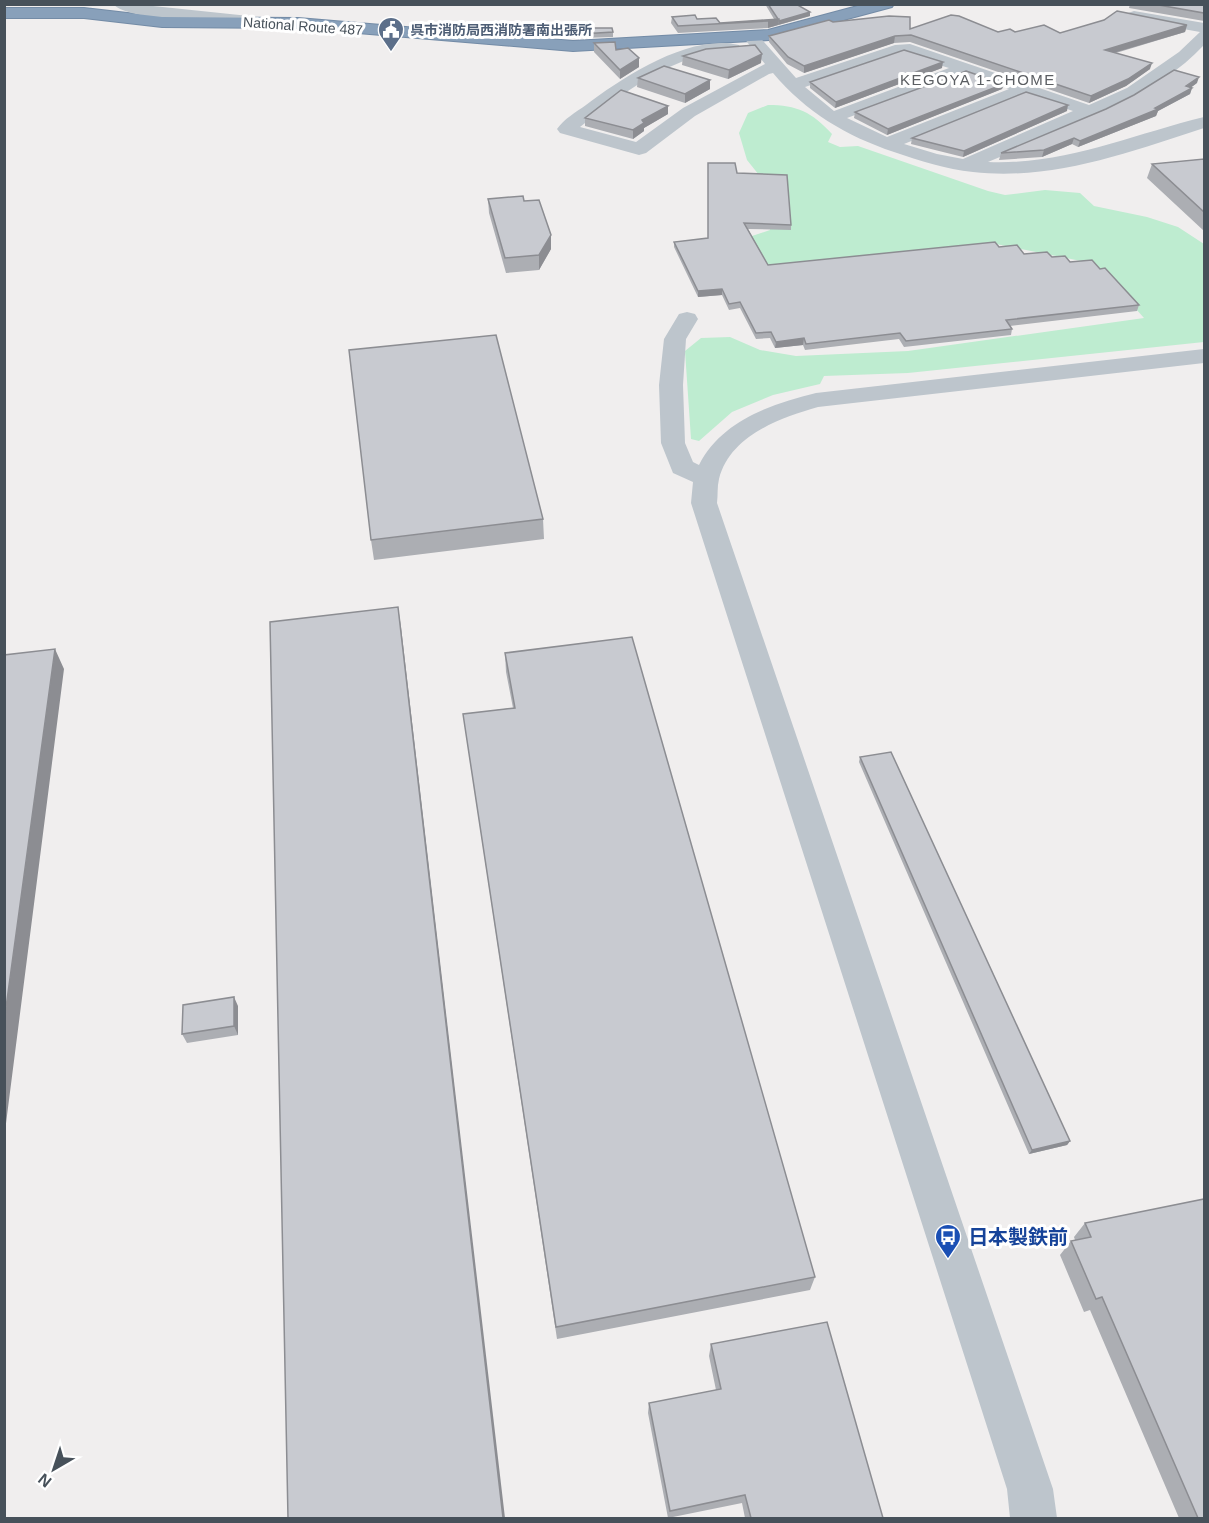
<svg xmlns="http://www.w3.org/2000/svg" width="1209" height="1523" font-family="Arial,'Noto Sans JP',sans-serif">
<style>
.green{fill:#beecd0}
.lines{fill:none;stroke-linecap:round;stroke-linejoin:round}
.highway-casing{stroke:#738ba6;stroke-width:2}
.minor{fill:#bdc5cc;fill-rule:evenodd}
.highway{fill:#88a0ba;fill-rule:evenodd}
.wall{fill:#acaeb3}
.shaded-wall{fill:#8c8d92}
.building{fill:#c8cad0;stroke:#8c8d92;stroke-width:1.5}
.labels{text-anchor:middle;stroke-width:6;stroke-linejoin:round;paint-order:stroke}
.far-street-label{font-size:14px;fill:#47515a;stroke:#fff}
.far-service-label{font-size:14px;font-weight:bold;fill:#4e5e75;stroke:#fff;text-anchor:start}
.far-neighbourhood-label{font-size:15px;letter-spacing:1.5px;fill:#5b5e62;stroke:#fff}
.near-transit-label{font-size:20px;font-weight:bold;fill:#164399;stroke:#fff;text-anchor:start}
</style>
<rect width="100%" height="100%" fill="#f0eeee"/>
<path class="green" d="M768,105C797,105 812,112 832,134L828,142L840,147L858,146L988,191L1005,195L1045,190L1080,193L1094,206L1147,217L1178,227L1204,244V342L908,373L824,376L820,384L773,395L732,412L699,441L691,439L685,351L701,338L730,337L760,350L796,356L908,351L1144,318L1096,264L996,244L769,268L749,237L770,230L759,175L747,160L739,133L748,113Z"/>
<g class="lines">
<defs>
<path id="highway" d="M865,4H894L892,7L769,40L573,51L298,28L162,27L84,18H4V8H84L162,17L298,18L573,41L768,30Z"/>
</defs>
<use href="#highway" class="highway-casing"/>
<path class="minor" d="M113,4H134L249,16L257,21L249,26C222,23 128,21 113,4Z
M1134,11L1204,23V45C1151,102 1059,131 988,162C1067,165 1130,135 1204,117V128C1130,152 1053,181 973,172C946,169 920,161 894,152C846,136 806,112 773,73L769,74L695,116L646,153L639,155L560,133L557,129C564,119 576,112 586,105C623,77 690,33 739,45L741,49L739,53C724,56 707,54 692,58C650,72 614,100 580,127L636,142L683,108L765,64L743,37L751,32L757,34L796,78L895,45L910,44L1089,105L1127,88L1179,52L1200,32L1128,19L1126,16L1128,13ZM903,54L949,68L834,111L805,87ZM965,74L1009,89L887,137L847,118ZM1025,95L1073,111L963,159L937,154L904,144Z
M687,312L695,314L698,319L686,339L683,385L685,443L693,462L699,465C721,421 771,404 816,393L1204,349V363L818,407C779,418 730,436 719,479C717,487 718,495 717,503L1053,1489L1057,1518H1010L1007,1489L691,503L693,482L673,473L661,443L659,385L664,339L679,314Z"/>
<use href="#highway" class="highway"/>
</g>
<path class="wall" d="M765,4H796L810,16L768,28L678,33L671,23L672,17L697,19L720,23L774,19Z
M1130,4H1204V21L1129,8Z
M833,22L910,29L1060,33L1187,25L1185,32L1116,53L1150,69L1126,86L1089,103L910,42L894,43L804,73L787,64L769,42V36Z
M575,28L613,32V37L581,38L575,33Z
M594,43L639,67L620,79L594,52Z
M683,56L761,63L728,79L682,65Z
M942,68L835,108L810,88V82Z
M638,78L710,80V89L685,103L637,87Z
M1197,83L1191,87L1192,88L1190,94L1158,111L1156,116L1078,147L1072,144L1042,157L999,160L1001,153Z
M1004,84L1002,89L887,135L854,118L855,112Z
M668,106V114L644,128V131L633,139L585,126V118Z
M1067,111L963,157L911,144L912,138Z
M1204,159V231L1147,178L1152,164Z
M737,173L791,225V230L748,229L768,265L999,247L1024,254L1052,257L1100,269L1139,305L1137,311L1010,326L1012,329L1011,335L904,347L899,339L805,350L803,345L775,348L770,338L756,339L740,308L729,310L722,295L698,297L674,247V242L708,238Z
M488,199L524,201L551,235V249L539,270L506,273L489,213Z
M543,519L544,539L374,560L371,540Z
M505,653L815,1277L810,1290L557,1339L463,714L513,708L506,672Z
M860,757L1070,1141L1067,1145L1029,1154L859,762Z
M238,1006V1035L187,1043L182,1034Z
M1204,1199V1518H1179L1090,1310L1084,1312L1060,1255L1071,1241L1075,1240L1074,1237L1085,1223Z
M711,1344L883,1518H745L742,1503L668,1518L648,1413L649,1403L716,1390L709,1356Z"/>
<path class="shaded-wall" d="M810,12V16L778,25L779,21Z
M779,19L778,25L768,28V21Z
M1187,25L1185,32L1103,56L1105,50Z
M895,36L894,43L804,73V66Z
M762,54L761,63L728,79L729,70Z
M639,58V67L620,79V70Z
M943,62L942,68L835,108L836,102Z
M1152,63L1150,69L1126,86L1089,103L1091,96Z
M1199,77L1197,83L1185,92L1192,88L1190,94L1158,111L1156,116L1078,147L1080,141L1155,108Z
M710,80V89L685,103V94Z
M1004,84L1002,89L887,135L888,129Z
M1068,105L1067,111L963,157L964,151Z
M668,106V114L644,128V131L633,139V130L642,120Z
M1074,138L1072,144L1042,157L1044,150Z
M551,235V249L539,270V255Z
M722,289V295L698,297V291Z
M804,338L803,345L775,348L776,342Z
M398,607L401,627L505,1518H503Z
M55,649L64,669L4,1139V1022Z
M234,997L238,1006V1035L234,1026Z
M1070,1141L1067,1145L1029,1154L1032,1150Z"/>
<path class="building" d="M768,4H796L810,12L779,21V19H778Z
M1153,4H1204V13Z
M1117,11L1187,25L1105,50L1152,63L1128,79L1091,96L911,35L895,36L804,66L788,57L769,36L829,20L833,22L889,16L910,17V29L951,15L959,16L998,32L1010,29L1015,32L1044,25L1060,33L1104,20Z
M695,15L697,19L716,18L720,23L779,19L768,21L678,26L672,17Z
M575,28H612L613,32L581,34Z
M615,42L616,50L628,48L639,58L620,70L594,43Z
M755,45L762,54L729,70L683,56L706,49Z
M904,50L943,62L836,102L810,82Z
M664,66L710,80L685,94L638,78Z
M1174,70L1199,77L1186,86L1192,88L1155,108L1158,109L1080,141L1074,138L1044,150L1001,153L1106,109L1134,95Z
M966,71L1004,84L888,129L855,112Z
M621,90L668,106L642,120L644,123L633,130L585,118Z
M1026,92L1068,105L964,151L912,138Z
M1204,159V212L1152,164Z
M708,163H735L737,173L787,175L791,225L744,223L768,265L995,242L999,247L1017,245L1024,254L1047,252L1052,257L1065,256L1070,262L1092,260L1100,269L1105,268L1139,305L1006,320L1012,329L906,341L900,333L806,344L804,338L776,342L771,332L756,333L740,302L729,304L722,289L698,291L674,242L708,238Z
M523,196L524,201L539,200L551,235L539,255L505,258L488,199Z
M496,335L543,519L371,540L349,350Z
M398,607L503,1518H288L270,622Z
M632,637L815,1277L556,1327L463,714L515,708L505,653Z
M55,649L4,1022V655Z
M891,752L1070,1141L1032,1150L860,757Z
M234,997V1026L182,1034L183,1005Z
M1204,1199V1518H1198L1102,1297L1096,1299L1071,1241L1091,1237L1085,1223Z
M827,1322L883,1518H751L745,1495L670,1511L649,1403L721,1389L711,1344Z"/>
<defs>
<symbol id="civic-pin" viewBox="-11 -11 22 30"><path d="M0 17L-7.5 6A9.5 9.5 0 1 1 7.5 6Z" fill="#5c6f8a" stroke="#fff"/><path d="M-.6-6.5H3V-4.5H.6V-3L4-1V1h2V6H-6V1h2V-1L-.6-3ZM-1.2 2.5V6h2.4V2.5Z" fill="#fff"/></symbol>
<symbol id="bus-pin" viewBox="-11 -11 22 30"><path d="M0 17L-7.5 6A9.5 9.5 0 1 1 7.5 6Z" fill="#1a4fb4" stroke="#fff"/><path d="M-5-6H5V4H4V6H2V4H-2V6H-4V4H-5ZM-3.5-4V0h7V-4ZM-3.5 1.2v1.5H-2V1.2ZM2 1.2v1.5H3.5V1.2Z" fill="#fff"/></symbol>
</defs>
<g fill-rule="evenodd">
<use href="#civic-pin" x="376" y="15" width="30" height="40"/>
<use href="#bus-pin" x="933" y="1222" width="30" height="40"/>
</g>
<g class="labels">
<g class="far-street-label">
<text transform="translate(303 26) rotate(4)" y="5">National Route 487</text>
</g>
<g class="far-service-label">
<text x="410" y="35">呉市消防局西消防署南出張所</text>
</g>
<g class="far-neighbourhood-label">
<text x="978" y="85">KEGOYA 1-CHOME</text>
</g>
<g class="near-transit-label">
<text x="968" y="1244">日本製鉄前</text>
</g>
</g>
<rect width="1209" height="1523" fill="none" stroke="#47515a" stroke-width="12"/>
<g transform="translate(54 1469) rotate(219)" stroke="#ffffff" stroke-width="4.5" paint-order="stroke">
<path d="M0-4.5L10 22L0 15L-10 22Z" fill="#47515a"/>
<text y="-9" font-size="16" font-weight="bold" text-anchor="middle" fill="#47515a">N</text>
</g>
</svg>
